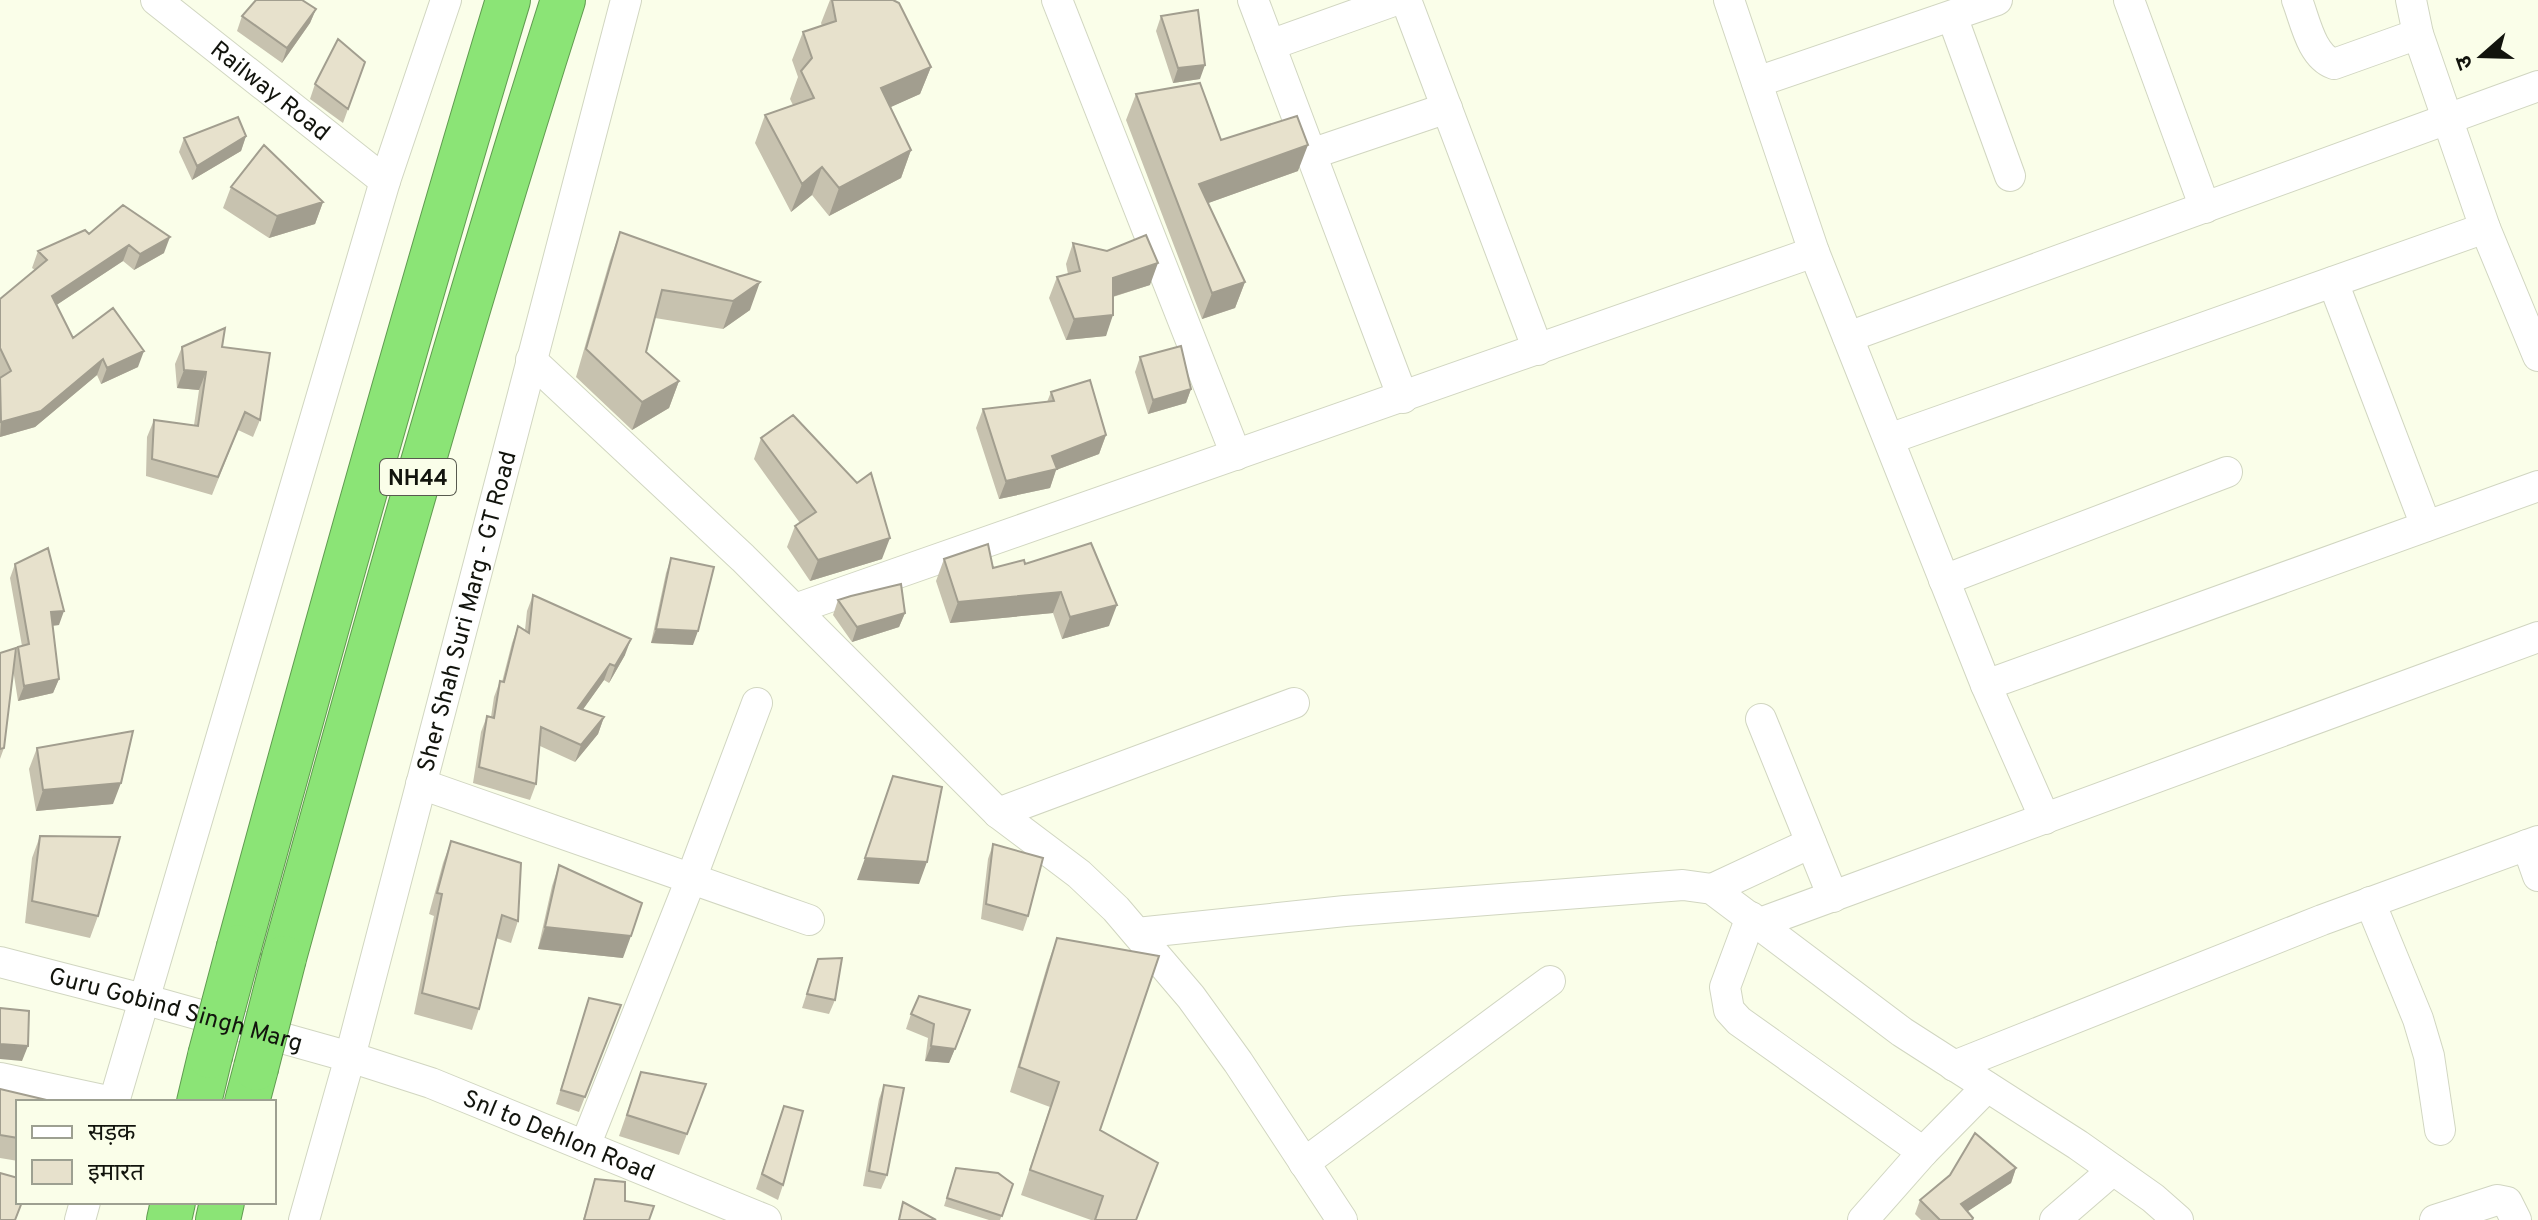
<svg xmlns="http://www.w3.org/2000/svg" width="2538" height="1220" font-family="Overpass,'Noto Sans Devanagari',sans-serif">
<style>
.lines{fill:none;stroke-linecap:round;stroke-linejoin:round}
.minor-casing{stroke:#d1d6c1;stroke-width:32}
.highway-casing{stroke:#619b51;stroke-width:46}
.minor{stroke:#fff;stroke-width:30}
.highway{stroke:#8be476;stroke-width:44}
.highway-bridge-casing{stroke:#619b51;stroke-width:46;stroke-linecap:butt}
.highway-bridge{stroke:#8be476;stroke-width:44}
.wall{fill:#c7c2af}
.shaded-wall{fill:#a29e8f}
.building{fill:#e7e1cc;stroke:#a29e8f;stroke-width:2}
.labels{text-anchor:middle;stroke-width:8;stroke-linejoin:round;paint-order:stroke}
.shield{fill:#fafee9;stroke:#585a4f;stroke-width:2}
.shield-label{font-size:22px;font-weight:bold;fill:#12140d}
.street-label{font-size:24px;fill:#12140d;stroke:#fafee9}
</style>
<rect width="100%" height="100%" fill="#fafee9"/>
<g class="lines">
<defs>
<g id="minor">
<path id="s1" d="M156,0L385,181"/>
<path d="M1057,0L1236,455"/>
<path d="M1253,0L1403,398"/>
<path d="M1406,0L1538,350"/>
<path d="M1729,0L1814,252L1986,685L2045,819"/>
<path d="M2129,0L2205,208"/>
<path d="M2297,0C2305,20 2311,56 2334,64L2418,34"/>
<path d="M2411,0L2418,34L2485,228L2538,356"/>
<path d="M1952,16L2010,176"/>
<path d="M1270,45L1396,0"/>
<path d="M1757,82L1997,0"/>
<path d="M1311,154L1447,108"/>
<path d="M2333,282L2426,526"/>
<path d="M1848,337L2538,86"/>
<path d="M531,360L743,558L998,813L1079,874L1116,909L1191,997L1238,1062L1342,1220"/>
<path d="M1889,439L2485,228"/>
<path d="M1944,580L2227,472"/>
<path d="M795,609L1814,252"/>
<path d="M1986,685L2538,486"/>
<path d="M1761,719L1833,897"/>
<path d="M421,784L809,920"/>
<path d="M998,813L1294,703"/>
<path d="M2527,845L2538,876"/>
<path d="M1712,889L1811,843"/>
<path d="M2370,902L2418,1019L2429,1056L2440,1130"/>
<path d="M1751,917L1725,987L1729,1010L1739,1021L1923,1152"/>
<path d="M1760,923L2538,637"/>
<path d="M1137,933L1345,911L1683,885L1712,889L1902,1032L2078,1145L2153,1198L2178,1220"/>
<path id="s2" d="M0,962L143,999L350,1057L431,1083L766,1220"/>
<path d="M1954,1066L2322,920L2538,841"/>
<path d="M0,1078L112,1102"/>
<path d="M114,1102L385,181L446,0"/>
<path d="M585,1146L691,879L757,703"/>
<path d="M1304,1163L1550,981"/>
<path d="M80,1220L85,1202"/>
<path id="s3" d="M304,1220L350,1057L626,0"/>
<path d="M1863,1220L1923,1152L1987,1087"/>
<path d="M2055,1220L2113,1170"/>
<path d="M2435,1220L2497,1200L2507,1202L2516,1220"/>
</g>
<path id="highway" d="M239,947C325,630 413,314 508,0
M284,958C372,637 462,317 563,0
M199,1102L210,1056
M247,1102L256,1068
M169,1220L173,1202
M218,1220L222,1202"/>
</defs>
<use href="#minor" class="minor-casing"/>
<use href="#highway" class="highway-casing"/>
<use href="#minor" class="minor"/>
<use href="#highway" class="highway"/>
<defs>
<path id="highway-bridge" d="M210,1056L239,947
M256,1068L284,958"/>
</defs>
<use href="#highway-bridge" class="highway-bridge-casing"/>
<use href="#highway-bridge" class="highway-bridge"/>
</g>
<path class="wall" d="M830,0H893L931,67L920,94L890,107L911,150L901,178L829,216L812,195L791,212L755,143L765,115L793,105L790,99L798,77L792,60L803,32L822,26L821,23Z
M316,9L310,23L282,63L237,31L242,16Z
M1161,16L1200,79L1173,83L1156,31Z
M365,62L343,123L310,99L315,84Z
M1136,94L1221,140L1298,171L1208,203L1245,282L1235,308L1202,319L1126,120Z
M246,136L241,151L192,180L179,152L184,138Z
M231,187L323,202L315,224L269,238L223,208Z
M620,232L750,310L723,329L655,318L646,352L679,381L669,408L632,430L576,377L610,260Z
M89,234L164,253L134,270L123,261L56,305L73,338L138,367L101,384L97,375L35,427L0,437V299L35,270L32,268L38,251Z
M1073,243L1150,285L1113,297L1106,336L1066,340L1049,298L1057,277L1068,274L1066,264Z
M182,347H222L260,420L253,437L238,430L212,495L146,476L147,437L154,420L194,425L199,390L177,388L175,364Z
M1140,357L1191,389L1186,403L1148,414L1135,372Z
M1051,392L1106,435L1099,454L1056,470L1050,488L999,499L976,428L983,409L1047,402Z
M761,438L882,559L810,581L787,547L795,526L800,523L754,459Z
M671,558L693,645L651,643L666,573Z
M944,559L993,568L1025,564L1109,626L1062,639L1053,613L950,623L936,581Z
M15,564L59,625L53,626L59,679L53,693L18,701L13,669L4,748L0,759V653L15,654L18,647L22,646L10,578Z
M533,595L625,655L609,683L604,680L582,710L604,717L598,734L575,762L540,746L536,784L530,800L473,783L481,732L487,716L491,717L494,697L500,681L502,682L512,643L518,626L525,630L527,611Z
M838,600L905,613L899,627L852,642L833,615Z
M37,748L113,804L36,811L29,769Z
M40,836L98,916L90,938L25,923L32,858Z
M451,841L518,921L511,943L496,938L479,1009L472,1030L414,1014L434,916L429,914L443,863Z
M993,844L1028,916L1023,931L981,919L988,859Z
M559,865L623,958L538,949L552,886Z
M1057,938L1100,1130L1137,1220H1091L1021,1195L1050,1107L1010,1092L1048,963Z
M818,959L835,1000L829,1014L802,1008Z
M589,998L621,1005L579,1112L556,1104Z
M970,1010L949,1063L925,1061L928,1038L906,1029L911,1014Z
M641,1072L706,1084L679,1155L619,1136Z
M884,1085L887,1175L881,1189L863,1186L879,1099Z
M0,1089L18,1102V1161L0,1158Z
M784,1106L783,1185L778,1200L756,1189Z
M956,1168L1013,1184L1000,1220H989L944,1206Z
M2016,1168L2011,1183L1967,1211L1972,1220H1921L1915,1214L1920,1200Z
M595,1179L625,1201L649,1220H583Z"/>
<path class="shaded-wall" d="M316,9L310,23L282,63L287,48Z
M1205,65L1200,79L1173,83L1178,68Z
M931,67L920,94L871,116L881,88Z
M246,136L241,151L192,180L197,166Z
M1308,145L1298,171L1189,210L1199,184Z
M911,150L901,178L829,216L839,188Z
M822,167L812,195L791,212L802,184Z
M323,202L315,224L269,238L277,216Z
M170,237L164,253L134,270L140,254Z
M129,245L123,261L46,312L52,296Z
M1158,263L1150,285L1105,299L1113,278Z
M760,282L750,310L723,329L733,301Z
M1245,282L1235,308L1202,319L1212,293Z
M1113,315L1106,336L1066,340L1074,319Z
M144,351L138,367L101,384L107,368Z
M103,359L97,375L35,427L0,437L1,422Z
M184,370L206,372L199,390L177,388Z
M679,381L669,408L632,430L642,402Z
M1191,389L1186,403L1148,414L1153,400Z
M1106,435L1099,454L1056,470L1050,488L999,499L1006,481L1052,456Z
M890,538L882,559L810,581L818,560Z
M1061,592L1053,613L950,623L958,602Z
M1117,605L1109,626L1062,639L1070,617Z
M64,611L59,625L46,626L51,612Z
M905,613L899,627L852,642L857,627Z
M656,629L698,631L693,645L651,643Z
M631,639L625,655L609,683L615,666Z
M610,664L604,680L572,725L578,708Z
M59,679L53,693L18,701L24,686Z
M604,717L598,734L575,762L581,745Z
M121,783L113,804L36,811L43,790Z
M865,858L927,862L919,884L857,880Z
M545,927L631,936L623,958L538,949Z
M965,1025L949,1063L925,1061L931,1046Z
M0,1044L28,1046L22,1061L0,1059Z
M2016,1168L2011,1183L1956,1219L1961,1204Z"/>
<path class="building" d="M256,0H302L316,9L287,48L242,16Z
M832,0H893L899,3L931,67L881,88L911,150L839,188L822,167L802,184L765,115L814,98L801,71L812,58L803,32L836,21Z
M1198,10L1205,65L1178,68L1161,16Z
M338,39L365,62L348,109L315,84Z
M1200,83L1221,140L1297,116L1308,145L1199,184L1245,282L1212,293L1136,94Z
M238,117L246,136L197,166L184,138Z
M264,145L323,202L277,216L231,187Z
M123,205L170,237L140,254L129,245L52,296L73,338L113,308L144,351L107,368L103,359L41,411L1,422L0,378L11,371L0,348V299L47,260L38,251L85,230L89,234Z
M620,232L760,282L733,301L662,290L646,352L679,381L642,402L586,349Z
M1146,235L1158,263L1113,278V315L1074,319L1057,277L1080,271L1073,243L1107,251Z
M225,328L222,347L270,353L260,420L245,412L218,477L152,459L154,420L198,426L206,372L184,370L182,347Z
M1181,346L1191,389L1153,400L1140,357Z
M1090,380L1106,435L1052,456L1057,469L1006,481L983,409L1054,401L1051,392Z
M793,415L857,483L871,473L890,538L818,560L795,526L816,512L761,438Z
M1091,543L1117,605L1070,617L1061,592L958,602L944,559L988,544L993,568L1024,560L1025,564Z
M48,548L64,611L51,612L59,679L24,686L18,647L29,644L15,564Z
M671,558L714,567L698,631L656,629Z
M901,584L905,613L857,627L838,600L851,596Z
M533,595L631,639L615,666L610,664L578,708L604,717L581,745L541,727L536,784L479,767L487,716L494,718L500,681L504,682L518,626L529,633Z
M16,648L4,748L0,749V653Z
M133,731L121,783L43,790L37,748Z
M893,776L942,787L927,862L865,858Z
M40,836L120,837L98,916L32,901Z
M451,841L521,863L518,921L502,915L479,1009L422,993L442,894L437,893Z
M993,844L1043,858L1028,916L986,904Z
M559,865L642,903L631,936L545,927Z
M1057,938L1159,956L1100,1130L1158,1163L1136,1220H1095L1103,1196L1030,1170L1059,1082L1019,1067Z
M842,958L835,1000L807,994L818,959Z
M919,996L970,1010L955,1049L931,1046L934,1024L911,1014Z
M589,998L621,1005L585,1097L561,1090Z
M0,1008L29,1011L28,1046L0,1044Z
M641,1072L706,1084L687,1134L627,1115Z
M884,1085L904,1088L887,1175L869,1171Z
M0,1089L55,1102H18V1138L0,1135Z
M784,1106L803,1111L783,1185L762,1174Z
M1975,1133L2016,1168L1961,1204L1973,1218L1972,1220H1940L1920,1200L1950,1175Z
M956,1168L998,1173L1013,1184L1002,1216L947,1198Z
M0,1173L18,1178V1202H22L15,1220H0Z
M595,1179L625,1182V1201L654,1206L649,1220H584Z
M903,1202L936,1220H899Z"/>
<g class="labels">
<rect class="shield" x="380" y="459" width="76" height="36" rx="6"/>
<g class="shield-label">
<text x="418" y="485">NH44</text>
</g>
<g class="street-label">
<text dy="8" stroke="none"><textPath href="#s1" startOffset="146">Railway Road</textPath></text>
<text dy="8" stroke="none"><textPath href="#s3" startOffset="630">Sher Shah Suri Marg - GT Road</textPath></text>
<text dy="8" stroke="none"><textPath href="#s2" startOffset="182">Guru Gobind Singh Marg</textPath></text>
<text dy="8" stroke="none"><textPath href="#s2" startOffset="586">Snl to Dehlon Road</textPath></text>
</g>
</g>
<rect x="16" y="1100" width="260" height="104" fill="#fafee9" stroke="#9da091" stroke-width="2"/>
<rect x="32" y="1126" width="40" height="12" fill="#ffffff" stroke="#9da091" stroke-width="2"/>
<text x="88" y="1140" font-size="24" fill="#12140d">सड़क</text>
<rect x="32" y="1160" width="40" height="24" fill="#e7e1cc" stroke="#9da091" stroke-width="2"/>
<text x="88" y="1180" font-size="24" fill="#12140d">इमारत</text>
<g transform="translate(2482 56) rotate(250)" stroke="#fafee9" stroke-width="6" paint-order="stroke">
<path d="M0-6L14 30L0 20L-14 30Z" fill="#12140d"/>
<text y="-12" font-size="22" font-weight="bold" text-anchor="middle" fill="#12140d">उ</text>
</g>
</svg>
